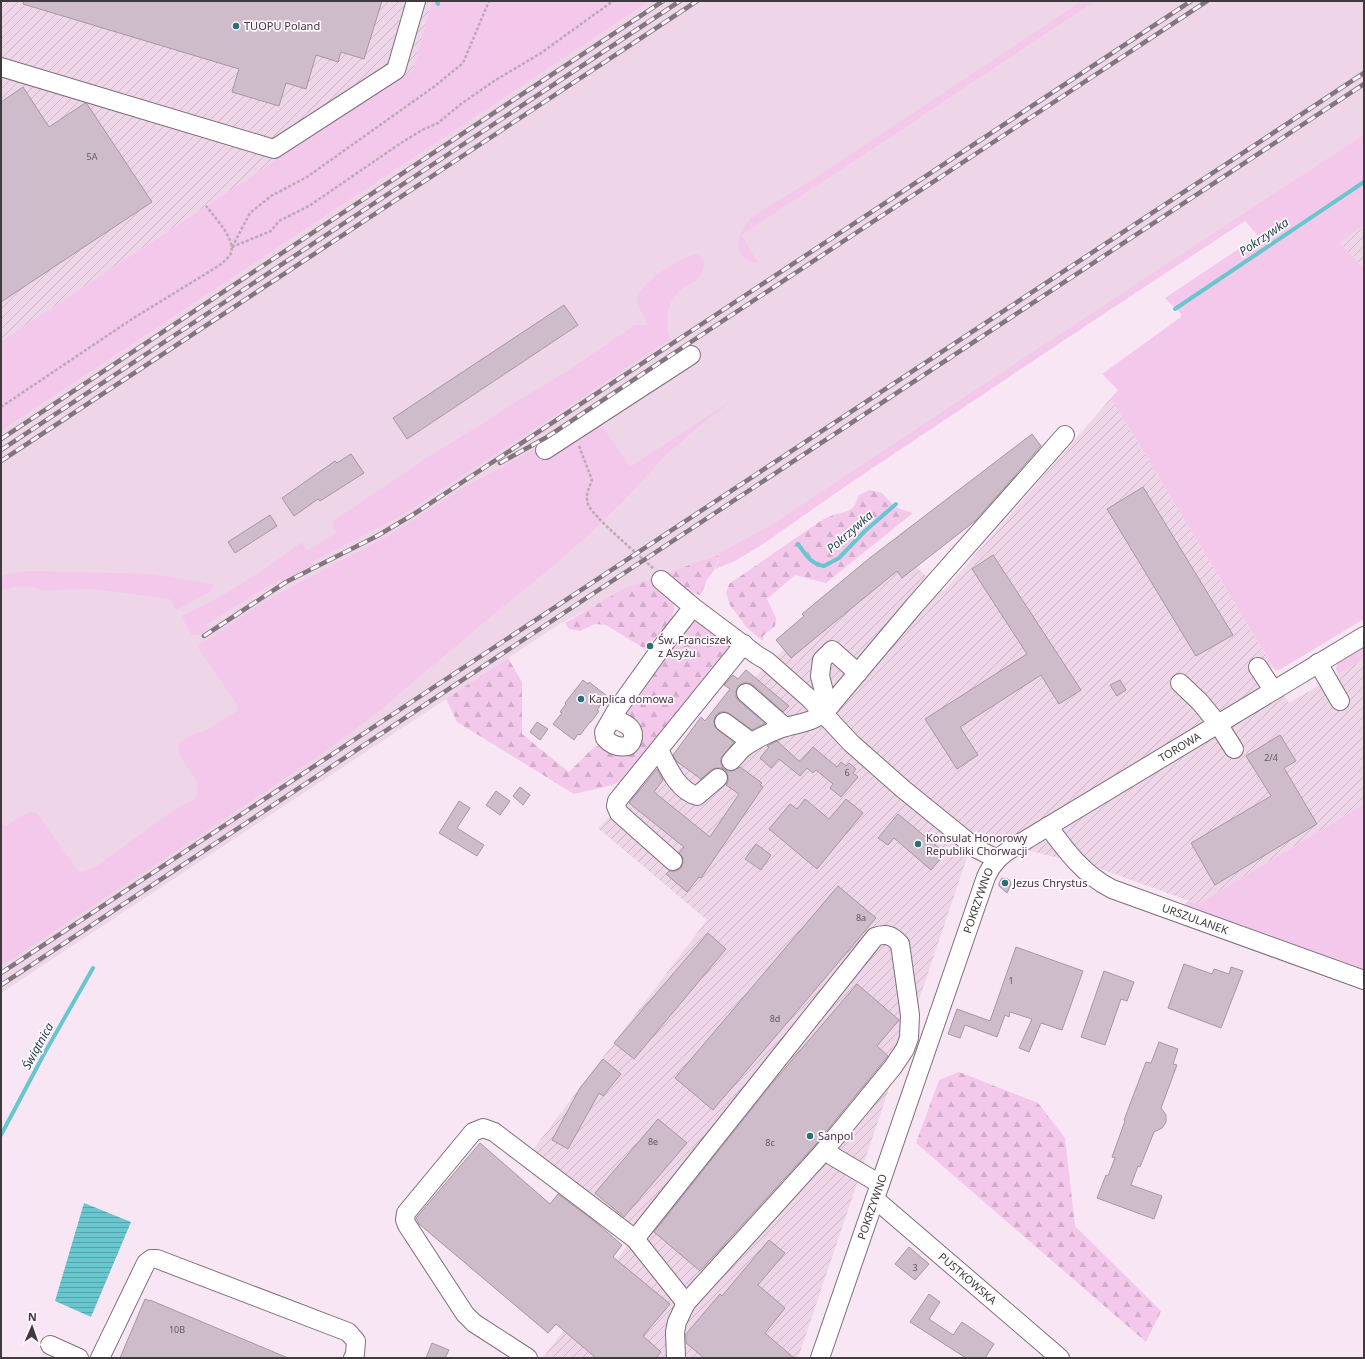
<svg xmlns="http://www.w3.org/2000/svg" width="1365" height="1359" font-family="'Noto Sans',sans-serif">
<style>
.built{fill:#eed5e8}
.industrial{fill:url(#industrial-furrows)}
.grass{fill:#f3c8ea}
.forest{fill:url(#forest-firs)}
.water{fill:url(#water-rules)}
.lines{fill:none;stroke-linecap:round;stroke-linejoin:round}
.stream{stroke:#68c7ce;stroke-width:4}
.building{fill:#cebcca;stroke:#a796a3}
.minor-casing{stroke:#7f6f7b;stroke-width:20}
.path{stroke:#b8aab5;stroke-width:2.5;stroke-dasharray:3 2;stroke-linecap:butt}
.minor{stroke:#fff;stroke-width:18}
.rail-casing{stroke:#81767e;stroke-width:4.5}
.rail{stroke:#fff7fd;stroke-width:3;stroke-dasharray:9;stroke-linecap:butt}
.poi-dot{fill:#277176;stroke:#fff7fd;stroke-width:1.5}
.labels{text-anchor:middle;stroke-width:3.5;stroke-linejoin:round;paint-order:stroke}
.number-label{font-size:9px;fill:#645a61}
.poi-label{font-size:11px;fill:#40393e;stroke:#fff7fd;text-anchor:start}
.street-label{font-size:11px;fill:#40393e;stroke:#fff7fd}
.water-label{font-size:12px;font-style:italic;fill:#204c4f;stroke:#fff7fd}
</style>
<defs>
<pattern id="industrial-furrows" width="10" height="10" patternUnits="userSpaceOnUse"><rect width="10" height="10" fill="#eed5e8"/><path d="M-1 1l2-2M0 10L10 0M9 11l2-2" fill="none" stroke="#cdb8c8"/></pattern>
<pattern id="forest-firs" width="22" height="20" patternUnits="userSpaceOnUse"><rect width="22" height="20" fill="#f3c8ea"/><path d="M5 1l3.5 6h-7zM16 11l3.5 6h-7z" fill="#d1adca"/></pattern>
<pattern id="water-rules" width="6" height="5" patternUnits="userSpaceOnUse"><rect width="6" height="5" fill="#68c7ce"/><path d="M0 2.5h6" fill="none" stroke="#57a3a9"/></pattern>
</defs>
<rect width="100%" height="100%" fill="#f9e6f5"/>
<path class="built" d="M650,1H1364V139L768,527L709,558L612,597L561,623L1,993V431Z"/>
<path class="industrial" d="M1,1H432L413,70L1,341Z
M1364,227V268L1340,243V241Z
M1111,398L1273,667L1267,671L1289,703L1364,659V804L1198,904L1098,868L1027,850L976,831L798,1358H543L638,1231L531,1152L707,920L598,828L891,546L944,591Z"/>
<path class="grass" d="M432,1H650L1,431V341L413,70Z
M1082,1H1096L1089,6L1087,5L1085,8L1034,41L1031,42L1030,44L979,78L976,79L975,80L925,114L921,115V117L871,150L867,151L866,153L816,186L812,187L811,189L761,222L758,223L757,225L741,235L758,262L754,263L746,259L740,253L738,244L741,231L752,217L815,178Z
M1364,135V226L1341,241L1340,243L1364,268V619L1281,669L1275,670L1111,398L1118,390L1102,374L1181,317V314L1165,298L1258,236L1245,221L1105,313L853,481L763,544L735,561L715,569L719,557L709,558L768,527L1136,284Z
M696,254C707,257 705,270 699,277C695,282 689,284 683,288C666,300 664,321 670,339L473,469L441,489L400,516L311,562L313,565L283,580L279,579L207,624L209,628C206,635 198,634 191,636L182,616C225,597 264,570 302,542L307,551L336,533L332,522L434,453L481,425L509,406L569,370L635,325H646C647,316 636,309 637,299C639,283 681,257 696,254Z
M734,399L698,427L666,455L628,496L596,528L552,567L484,622L379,711L346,736L317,757L164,859L1,966V823L5,826L30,812L37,813L79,872L85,871L97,866L171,812L184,804L194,800C206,781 186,771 180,754C178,751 179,747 178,744L194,734L205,731L237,711L238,706L197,646L267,600L393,533L468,485L546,443L592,411L630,467Z
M30,571L153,574L213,584L212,589L209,592L176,610L170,599L95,589L43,590L27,586L13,587L1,590V575Z
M1364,643V659L1338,674L1336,669L1338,660Z
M1364,804V976L1184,906L1185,904L1188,901L1198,904Z"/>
<path class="forest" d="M870,490L882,493L895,507L913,513L826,583L795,575L767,599L776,618L775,626L763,636V641L747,628L730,605L726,593L729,584L822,520C827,518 832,515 837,514C851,511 854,509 859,495Z
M719,556L714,570L706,581L704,589L700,595L688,591L673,596L674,608L672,619L645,649L606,625L595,624L580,631L569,629L565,623L623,589L709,558Z
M688,620L699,622L735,651L648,754L622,780L613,785L574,794L457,722L446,699L508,658L522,682V734L569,772L592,749L597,746L615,748L630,747L623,715Z
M959,1072L1038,1103L1065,1138L1075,1226L1161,1311L1146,1342L916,1143L939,1080Z"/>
<path class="water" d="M84,1203L131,1222L91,1317L55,1301Z"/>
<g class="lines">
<path class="stream" d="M437,1L438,4
M1175,309L1364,182
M798,544C807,556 810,563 824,566L839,558L865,531L896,504
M1,1135L44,1054L93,968"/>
</g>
<path class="building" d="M24,1H382L364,59L341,52L338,62L316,55L306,89L286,83L279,106L232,92L239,69L23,4Z
M23,87L49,127L85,103L87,104L152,202L1,302V102Z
M564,305L578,325L407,439L393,418Z
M1032,434L1041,446L975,521L902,578L897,571L791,658L776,640L804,616L802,614L871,557Z
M351,454L364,473L320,501L318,499L294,516L282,498L335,461L337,463Z
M1143,487L1233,635L1196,656L1107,509Z
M270,515L277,526L235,553L228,542Z
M993,555L1081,690L1059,704L1041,675L960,727L978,755L957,769L925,719L1027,654L972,569Z
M746,670L789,706L783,712L753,685L748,683H743L738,686L736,691V697L739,701L765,723L764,724L752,730L730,714L726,712H720L715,716L714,721L715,727L718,730L734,742L721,758V763L723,768L728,771H733L740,767L762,783L760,785L763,787L701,878L699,877L687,892L666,874L669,871H676L681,868L683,863V858L679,853L684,847L629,803L657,769L663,780L654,792L710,837L739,794L726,785L728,781V776L726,771L722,768H716L711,770L701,779L676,761L673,755L701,717L705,721L730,689L724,685L733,675L738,679Z
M583,680L588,684L589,682L607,696L597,710L599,711L591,722H590L580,735L578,734L574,740L553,724L562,713L560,712L566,704L565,703Z
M1120,680L1126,690L1117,696L1110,685Z
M537,722L548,729L540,740L530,732Z
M1280,735L1296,761L1284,768L1317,824L1215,885L1191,843L1271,796L1246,756Z
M777,741L800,762L813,747L837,767L841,762L846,766L849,763L856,769L853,773L858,777L841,797L830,788L833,784L816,770L813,773L807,768L800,776L779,759L771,768L760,758L769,747L767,746Z
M520,787L530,795L523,805L513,796Z
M496,791L510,801L500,815L486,805Z
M805,799L829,819L846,799L863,813L817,869L769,829L790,804L797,809Z
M459,801L470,808L457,828L484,845L477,856L439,833Z
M898,814L945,853L931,870L894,838L888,845L878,838Z
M756,844L771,855L761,870L745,859Z
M1002,878L1008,879L1010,881L1011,884L1007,893L999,886V883Z
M838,886L876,918L713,1110L675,1078Z
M708,933L726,949L634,1059L614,1043Z
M1016,947L1083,971L1062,1030L1041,1023L1029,1052L1019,1048L1032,1019L1010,1012L1009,1017L1005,1015L997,1037L965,1025L960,1038L948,1034L957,1009L990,1021Z
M1184,964L1212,974L1214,969L1229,974L1231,967L1243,971L1221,1028L1168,1008Z
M1104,971L1134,982L1127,1001L1121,999L1105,1045L1081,1037Z
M857,984L899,1020L877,1046L888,1056L816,1144L700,1271L654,1232L769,1087Z
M1159,1042L1178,1049L1173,1064L1177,1065L1161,1108L1166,1115V1122L1162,1128L1154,1132L1140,1167L1138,1166L1131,1185L1162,1196L1154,1219L1097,1198L1106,1175L1108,1176L1115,1158L1112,1157L1125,1121L1124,1120L1146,1062L1151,1063Z
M603,1059L621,1074L603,1096L599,1093L568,1149L552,1140L580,1088Z
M658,1119L687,1143L624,1217L595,1193Z
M480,1143L550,1204L558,1194L593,1220L622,1245L613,1257L670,1304L643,1336L661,1352L656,1358H596L556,1324L548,1333L419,1224L416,1218Z
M769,1240L785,1253L758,1285L785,1308L765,1333L794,1358H704L686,1343V1334L720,1294L722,1296Z
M909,1247L929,1264L915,1280L895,1264Z
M929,1294L940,1302L929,1319L953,1335L962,1322L994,1344L985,1358H966L910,1322Z
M145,1299L150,1301V1300L288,1358H120Z
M432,1343L449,1350L445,1358H426Z"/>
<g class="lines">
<defs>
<g id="minor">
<path d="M1,67L274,149L396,70L416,1"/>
<path d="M545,450L691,355"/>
<path d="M661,580L693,607L757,655L767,661L810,699L851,743L903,789L977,849L997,859"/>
<path d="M1318,663L1340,701"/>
<path d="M1258,667L1273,690"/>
<path d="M1180,683L1200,702L1218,724L1234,749"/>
<path d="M746,693L785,727"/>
<path d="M831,705L824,692L820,676L822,660L832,650L858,673"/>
<path d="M612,718C621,722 634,725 633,737C632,742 631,743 628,746C618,748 611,745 605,738L604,732L616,711L664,644L693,607"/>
<path d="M724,722L751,742"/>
<path d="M659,750C668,767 677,790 697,796L718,778"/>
<path d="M731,761C735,757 738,753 742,749C751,741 774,730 786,727C800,723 812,722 824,713L914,606L1065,435"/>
<path id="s1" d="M1048,826C1066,851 1084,875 1112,889L1364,980"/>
<path d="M673,861L619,813L616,806L617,801L744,644"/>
<path id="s2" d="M875,1199L1060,1358"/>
<path d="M635,1239L875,937C886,933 892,935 900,944L910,1015L909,1038L905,1049L893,1067L824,1151L880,1184"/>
<path d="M50,1345L79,1358"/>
<path d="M100,1358L146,1263L151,1259H157L348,1332L356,1341L355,1354L353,1358"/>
<path d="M528,1358L474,1323L465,1314L407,1225L405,1220L406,1213L473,1132L483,1128L494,1132L635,1239L686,1303L824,1151"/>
<path d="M676,1358L675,1332L677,1322L686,1303"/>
<path id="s3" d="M820,1358L986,877C992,863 1001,855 1014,847L1364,636"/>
</g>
</defs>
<use href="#minor" class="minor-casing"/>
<path class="path" d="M232,247L271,231L279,221L309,206L401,143L424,129L438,123L461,104L494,81L541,53L613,1
M232,247L250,213L271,196L307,177L435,86L463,63L489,1
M1,407L132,319L220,265C224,261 229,258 231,253C236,240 214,216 206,206
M579,446L592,480C589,488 585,495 588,504C590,514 643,559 654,569"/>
<use href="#minor" class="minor"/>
<defs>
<path id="rail" d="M1,439L663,1
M1,450L680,1
M1,461L697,1
M500,463L547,437L1207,1
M204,636L286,582L377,536L414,514L1191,1
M1,973L1364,73
M1,985L1364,84"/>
</defs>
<use href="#rail" class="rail-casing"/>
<use href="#rail" class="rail"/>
</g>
<g class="poi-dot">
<circle cx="236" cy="26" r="4"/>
<circle cx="650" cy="646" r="4"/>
<circle cx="581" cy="699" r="4"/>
<circle cx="918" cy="844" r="4"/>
<circle cx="1005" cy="883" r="4"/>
<circle cx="810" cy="1136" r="4"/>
</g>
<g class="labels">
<g class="number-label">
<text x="92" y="160">5A</text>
<text x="1271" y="761">2/4</text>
<text x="847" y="776">6</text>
<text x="861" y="921">8a</text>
<text x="1011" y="984">1</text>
<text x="775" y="1022">8d</text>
<text x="653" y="1145">8e</text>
<text x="770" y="1146">8c</text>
<text x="915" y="1271">3</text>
<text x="177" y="1333">10B</text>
</g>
<g class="poi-label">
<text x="244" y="30">TUOPU Poland</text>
<text x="658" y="644">Św. Franciszek<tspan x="658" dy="13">z Asyżu</tspan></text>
<text x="589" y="703">Kaplica domowa</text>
<text x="926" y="842">Konsulat Honorowy<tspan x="926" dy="13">Republiki Chorwacji</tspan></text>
<text x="1013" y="887">Jezus Chrystus</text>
<text x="818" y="1140">Sanpol</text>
</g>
<g class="street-label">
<text dy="4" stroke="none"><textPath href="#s3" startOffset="744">TOROWA</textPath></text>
<text dy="4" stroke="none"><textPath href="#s3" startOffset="484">POKRZYWNO</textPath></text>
<text dy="4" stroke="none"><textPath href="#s1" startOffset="179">URSZULANEK</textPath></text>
<text dy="4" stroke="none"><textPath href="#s3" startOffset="160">POKRZYWNO</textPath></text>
<text dy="4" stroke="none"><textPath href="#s2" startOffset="122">PUSTKOWSKA</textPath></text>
</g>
<g class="water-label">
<text transform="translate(1264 237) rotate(-34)" y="4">Pokrzywka</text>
<text transform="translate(850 532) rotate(-41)" y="4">Pokrzywka</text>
<text transform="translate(38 1046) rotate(-61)" y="4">Świątnica</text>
</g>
</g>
<rect width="1365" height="1359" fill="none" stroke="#40393e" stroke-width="4"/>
<g transform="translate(32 1327) rotate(2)" stroke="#fff7fd" stroke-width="3" paint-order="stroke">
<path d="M0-3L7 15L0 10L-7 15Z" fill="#40393e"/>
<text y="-6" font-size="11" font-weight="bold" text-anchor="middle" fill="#40393e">N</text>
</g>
</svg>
